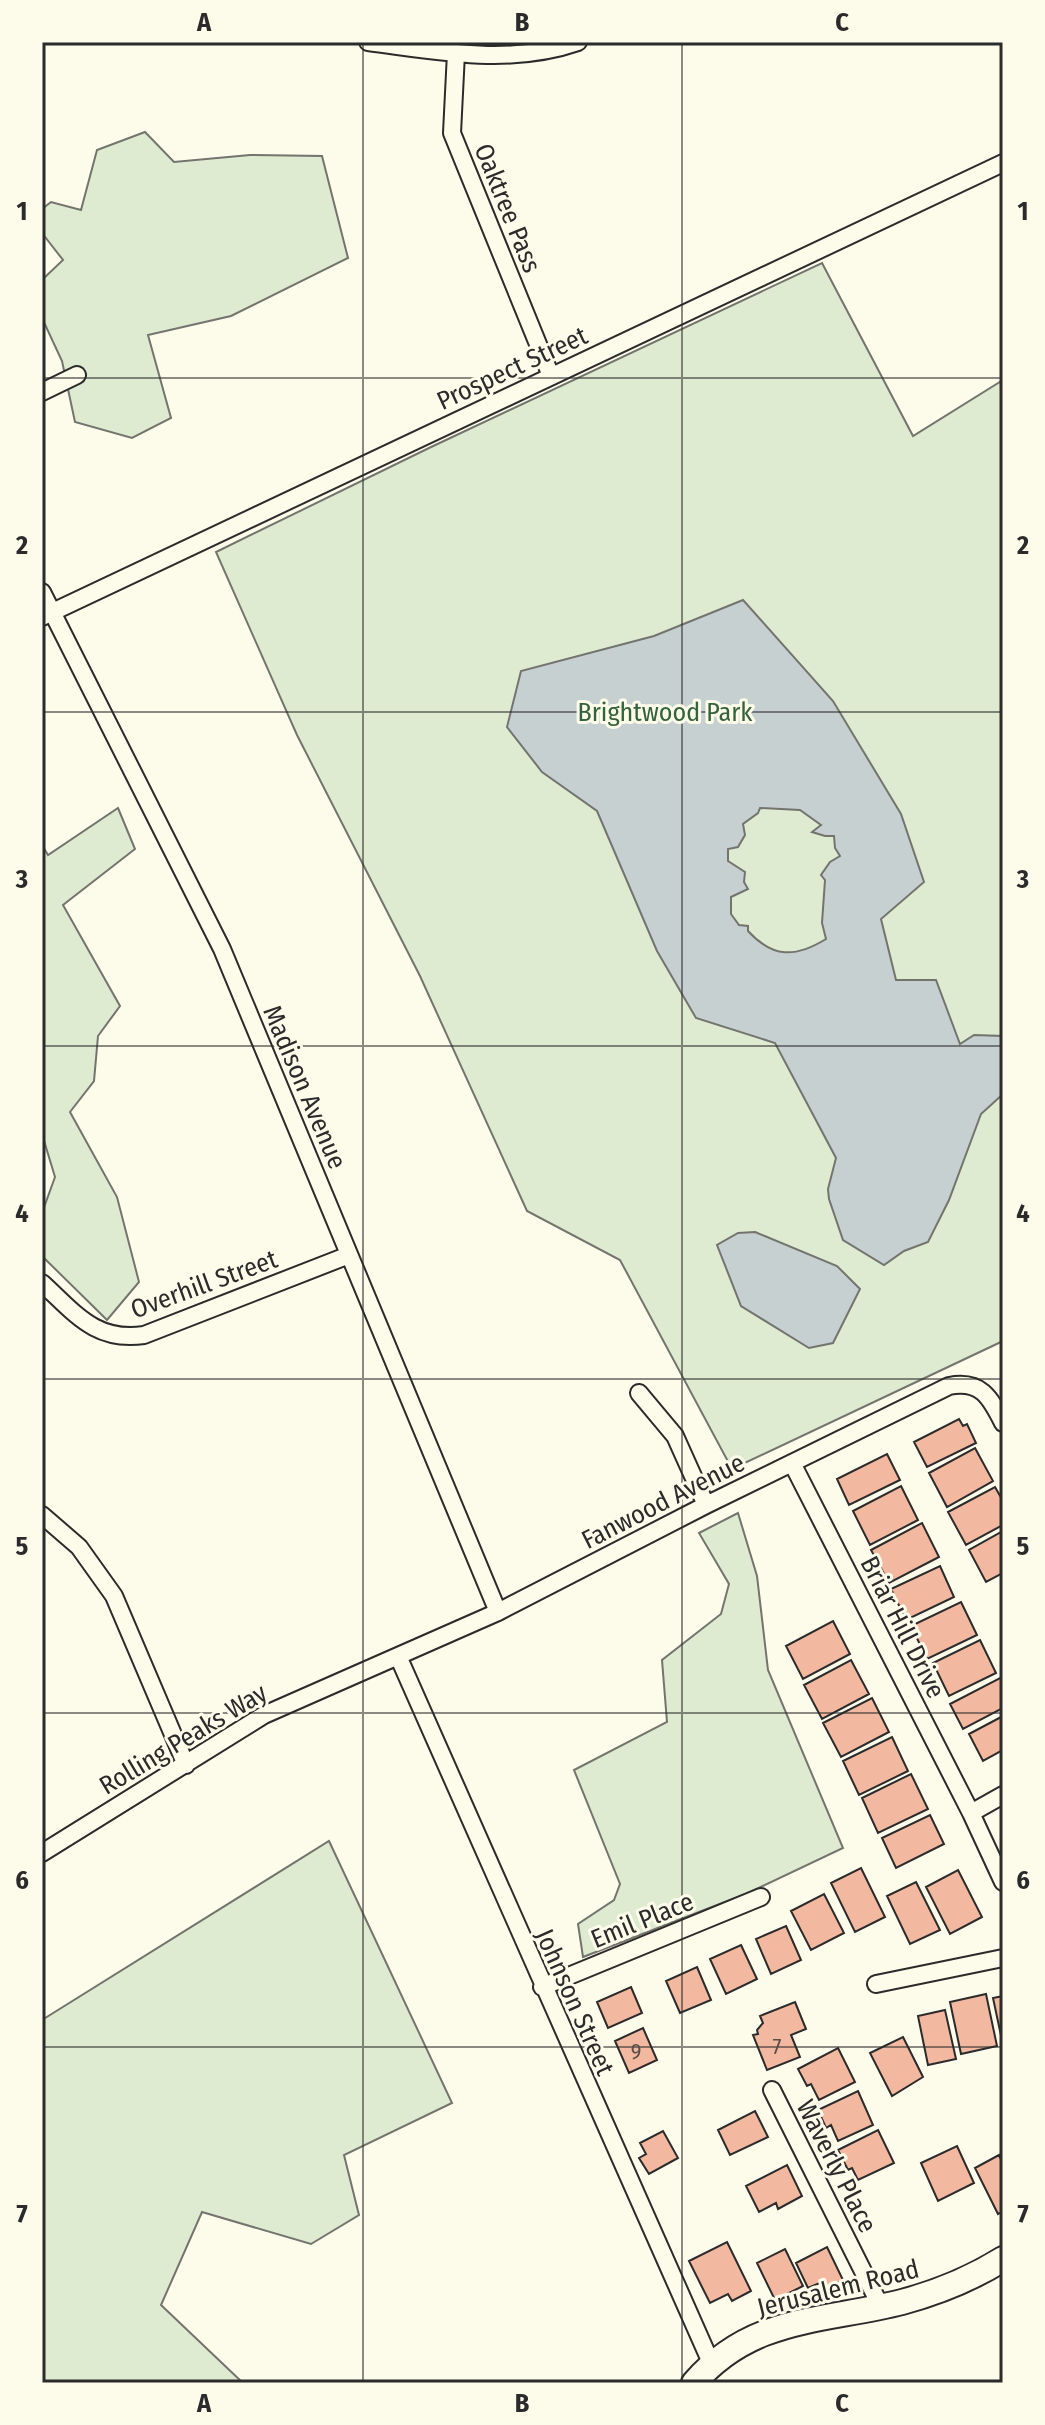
<svg xmlns="http://www.w3.org/2000/svg" width="1045" height="2425" font-family="'Fira Sans Condensed',sans-serif">
<style>
.green{fill:#deebd1;stroke:#74746e;stroke-width:2}
.water{fill:#c7d0d0;stroke:#74746e;stroke-width:2;fill-rule:evenodd}
.building{fill:#f2b8a0;stroke:#2b2b2b;stroke-width:2}
.lines{fill:none;stroke-linecap:round;stroke-linejoin:round}
.street-casing{stroke:#2b2b2b;stroke-width:20}
.secondary-casing{stroke:#2b2b2b;stroke-width:28}
.street{stroke:#fdfbea;stroke-width:16}
.secondary{stroke:#fdfbea;stroke-width:24}
.grid{fill:none;stroke:#2b2b2b;stroke-width:2;stroke-opacity:0.55}
.labels{text-anchor:middle;stroke-width:6;stroke-linejoin:round;paint-order:stroke}
.number-label{font-size:22px;fill:#5d4e48}
.street-label{font-size:26px;fill:#2b2b2b;stroke:#fdfbea}
.park-label{font-size:26px;fill:#34623c;stroke:#fdfbea}
.neatline{fill:none;stroke:#2b2b2b;stroke-width:3}
.grid-label{font-size:26px;text-anchor:middle;font-weight:bold;fill:#2b2b2b}
</style>
<rect width="100%" height="100%" fill="#fdfbea"/>
<path class="green" d="M145,132L174,162L250,155L322,156L348,258L231,316L148,335L171,418L132,438L75,422L62,361L42,318V280L63,260L42,233V209L51,202L81,210L97,150Z
M822,263L913,436L1003,380V1341L732,1469L620,1260L527,1211L420,976L297,735L216,552L429,448Z
M118,808L135,849L63,905L120,1006L98,1036L94,1081L70,1112L117,1197L139,1282L107,1320L42,1256V1213L55,1177L42,1134V845L48,855Z
M738,1513L757,1576L768,1670L843,1848L748,1893L583,1957L578,1924L614,1900L620,1884L574,1770L667,1722L662,1660L721,1614L729,1584L699,1533Z
M329,1841L452,2103L344,2155L359,2215L311,2244L202,2212L161,2305L243,2383H42V2020Z"/>
<path class="water" d="M743,600L833,701L901,814L924,882L881,919L896,980H936L960,1044L974,1035L1003,1036V1094L981,1114L949,1200L928,1242L904,1251L884,1265L843,1240L829,1199L828,1189L836,1158L775,1043L696,1018L657,951L597,811L542,772L507,727L521,671L654,636ZM760,808L800,810L821,825L812,832L825,836H834L835,848L840,856L830,862L821,875L825,880L822,923L826,939C795,958 773,958 748,931V926L739,925L731,914V897L748,889L744,882L745,872L728,861V849L738,847L745,835L743,824L758,813Z
M755,1232L837,1266L860,1289L833,1343L809,1348L741,1306L717,1245L738,1233Z"/>
<path class="building" d="M959,1419L963,1426L967,1424L976,1443L927,1467L914,1442Z
M975,1448L993,1481L947,1507L929,1473Z
M887,1454L900,1480L849,1505L837,1479Z
M901,1486L918,1520L870,1545L853,1511Z
M995,1487L1003,1501V1525L966,1545L948,1512Z
M922,1523L939,1557L889,1583L871,1550Z
M1003,1531V1573L986,1582L969,1550Z
M940,1566L954,1597L906,1620L891,1589Z
M961,1602L977,1635L927,1659L911,1626Z
M833,1621L850,1654L803,1679L786,1646Z
M980,1640L996,1673L949,1696L933,1663Z
M851,1660L869,1694L822,1719L804,1685Z
M1002,1677L1003,1708L963,1729L950,1704Z
M872,1698L889,1732L841,1757L823,1723Z
M1003,1716V1750L983,1761L969,1734Z
M892,1737L908,1771L859,1795L843,1761Z
M911,1774L928,1809L878,1833L862,1798Z
M930,1815L944,1844L896,1868L882,1838Z
M861,1868L885,1917L855,1932L831,1883Z
M958,1870L982,1917L950,1934L926,1887Z
M916,1882L940,1930L910,1944L887,1896Z
M824,1894L844,1933L811,1950L791,1911Z
M786,1926L801,1960L771,1974L756,1939Z
M741,1945L757,1979L726,1994L710,1959Z
M697,1967L711,2000L680,2013L666,1981Z
M631,1987L642,2013L608,2028L597,2002Z
M986,1994L997,2046L961,2054L950,2002Z
M1003,1996V2045L993,1998Z
M795,2002L806,2029L791,2035L800,2057L767,2070L753,2035L758,2034L757,2030L763,2023L760,2016Z
M945,2010L956,2059L928,2065L918,2016Z
M643,2028L657,2060L629,2073L615,2041Z
M903,2037L923,2077L892,2096L870,2053Z
M838,2048L855,2082L819,2100L811,2084L807,2086L798,2069Z
M858,2091L873,2125L838,2141L831,2125L826,2128L818,2110Z
M755,2111L768,2137L730,2155L718,2130Z
M878,2130L894,2163L858,2180L852,2168L848,2170L838,2150Z
M663,2131L678,2158L649,2174L639,2158L646,2154L640,2143Z
M957,2146L974,2183L938,2201L921,2163Z
M999,2155L1003,2164V2211L998,2214L975,2168Z
M787,2165L802,2196L778,2209L776,2203L759,2212L746,2186Z
M727,2242L751,2291L732,2301L728,2294L710,2303L689,2261Z
M827,2247L843,2280L826,2289L822,2282L808,2288L796,2263Z
M785,2249L803,2286L775,2300L757,2263Z"/>
<g class="lines">
<defs>
<path id="street" d="M368,42C438,51 509,66 578,42
M456,53L452,133L551,376
M42,392L77,375
M42,592L222,949L498,1612
M42,617L1003,163
M42,1283C75,1313 95,1342 144,1335L349,1255
M639,1393L675,1436L706,1505
M792,1463L971,1813L1003,1882
M42,1515L79,1547L114,1596L186,1765
M398,1656L712,2365
M971,1813L1003,1795
M42,1853L264,1715L498,1612L706,1505L949,1386C981,1380 990,1397 1003,1423
M876,1984L1003,1958
M542,1987L761,1897
M772,2090L881,2307"/>
<path id="secondary" d="M694,2383C752,2316 823,2322 902,2302C939,2292 971,2279 1003,2259"/>
</defs>
<use href="#street" class="street-casing"/>
<use href="#secondary" class="secondary-casing"/>
<use href="#street" class="street"/>
<use href="#secondary" class="secondary"/>
</g>
<path class="grid" d="M363,42V2383M682,42V2383M42,378H1003M42,712H1003M42,1046H1003M42,1379H1003M42,1713H1003M42,2047H1003"/>
<g class="labels">
<g class="number-label">
<text x="777" y="2054">7</text>
<text x="636" y="2059">9</text>
</g>
<g class="street-label">
<text transform="translate(508 208) rotate(68)" y="9">Oaktree Pass</text>
<text transform="translate(512 368) rotate(-25)" y="9">Prospect Street</text>
<text transform="translate(305 1087) rotate(67)" y="9">Madison Avenue</text>
<text transform="translate(204 1284) rotate(-20)" y="9">Overhill Street</text>
<text transform="translate(663 1501) rotate(-27)" y="9">Fanwood Avenue</text>
<text transform="translate(903 1627) rotate(63)" y="9">Briar Hill Drive</text>
<text transform="translate(183 1739) rotate(-31)" y="9">Rolling Peaks Way</text>
<text transform="translate(642 1920) rotate(-22)" y="9">Emil Place</text>
<text transform="translate(575 2002) rotate(66)" y="9">Johnson Street</text>
<text transform="translate(837 2166) rotate(63)" y="9">Waverly Place</text>
<text transform="translate(838 2288) rotate(-14)" y="9">Jerusalem Road</text>
</g>
<g class="park-label">
<text x="665" y="721">Brightwood Park</text>
</g>
</g>
<rect width="1045" height="2425" fill="none" stroke="#fdfbea" stroke-width="88"/>
<rect x="44" y="44" width="957" height="2337" class="neatline"/>
<g class="grid-label">
<text x="204" y="31">A</text>
<text x="522" y="31">B</text>
<text x="842" y="31">C</text>
<text x="22" y="220">1</text>
<text x="1023" y="220">1</text>
<text x="22" y="554">2</text>
<text x="1023" y="554">2</text>
<text x="22" y="888">3</text>
<text x="1023" y="888">3</text>
<text x="22" y="1222">4</text>
<text x="1023" y="1222">4</text>
<text x="22" y="1555">5</text>
<text x="1023" y="1555">5</text>
<text x="22" y="1889">6</text>
<text x="1023" y="1889">6</text>
<text x="22" y="2223">7</text>
<text x="1023" y="2223">7</text>
<text x="204" y="2412">A</text>
<text x="522" y="2412">B</text>
<text x="842" y="2412">C</text>
</g>
</svg>
